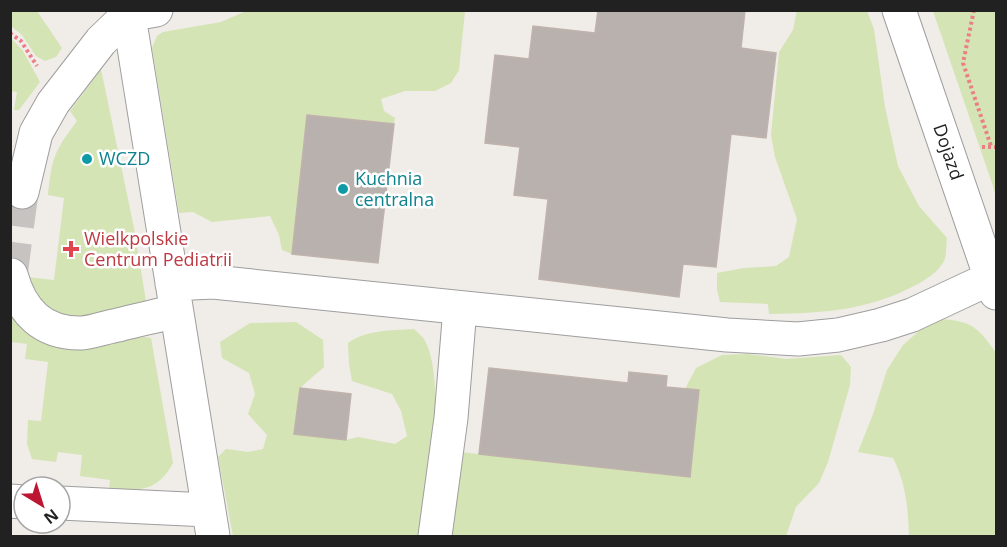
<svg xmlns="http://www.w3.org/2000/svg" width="1007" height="547" font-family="'Open Sans',sans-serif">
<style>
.grass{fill:#d4e4b4}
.building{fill:#b9b1ae;stroke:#c0b2ac;stroke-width:1.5}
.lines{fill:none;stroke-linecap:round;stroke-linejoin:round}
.minor-tunnel{stroke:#c7c3c0;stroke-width:33;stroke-dasharray:33 16;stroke-linecap:butt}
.minor-casing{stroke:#9e9e9e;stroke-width:35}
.path{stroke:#ec7e85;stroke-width:4;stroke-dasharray:3 3;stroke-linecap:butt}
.minor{stroke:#fff;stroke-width:33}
.culture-dot{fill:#0f9aa8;stroke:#fff;stroke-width:2}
.health-dot{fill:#e0444e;stroke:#fff;stroke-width:2}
.labels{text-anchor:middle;stroke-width:5;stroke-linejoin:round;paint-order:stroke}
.street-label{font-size:18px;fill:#212121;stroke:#fff}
.culture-label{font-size:18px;fill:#0d838f;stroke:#fff;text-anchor:start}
.health-label{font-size:18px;fill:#be3a42;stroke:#fff;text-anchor:start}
</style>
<rect width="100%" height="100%" fill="#f0ece8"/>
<path class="grass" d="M11,10L37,11L62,48L56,57L45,61L36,56L22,35L11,26Z
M797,10L867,11L874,29L885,107L898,166L919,206L947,238C946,244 947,255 944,261C939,271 926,280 916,285C867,311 823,313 769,314L768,304L720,302L717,290V273L744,268L776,266L789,257L797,219L775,157L771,135L779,52L793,30Z
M246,11H465L459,70L451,83L435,91H405L381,99L384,111L395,118L394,124L307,115L292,254L282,250L279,235L270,216L212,222L193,212L179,213L152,48L157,36L163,32L221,22Z
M933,11H996V197L993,186Z
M11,38L23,51L40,82L19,110H14L17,92L11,91Z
M101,69L134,228L146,301L83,317H70L58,314L38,300L27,277L54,280L64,198L48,195C52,157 54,152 77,121L70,111Z
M10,315C39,356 77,350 120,341C130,339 141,335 151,338L173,463C157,493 138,490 109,490L110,480L80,476L82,455L58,452L56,462L32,459L27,444L28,420L41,421L48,362L25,359L27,344L11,342Z
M941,319C972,321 979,328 996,353V536H909C908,508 906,483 893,458L858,452L873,414L887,370L903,345L920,330Z
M296,322L323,340L324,367L300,388L294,433L346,440L358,437L395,444L407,436L401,411L392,394L352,381L349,364L348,343C368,329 391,331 414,329C417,332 422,336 424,339C447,378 429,490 426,536H233L218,457L226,449L248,452L263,449L267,435L248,414L255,394L249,373L222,358L220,342L250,323Z
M748,354L786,359L841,355L851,367L850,385L828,462L819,483L796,507L786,536H447L460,452L689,477L699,391L685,389L696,368L722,355Z"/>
<path class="building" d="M598,10H745L741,48L776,53L766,138L731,134L716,267L683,264L679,297L539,279L548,199L514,195L520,147L485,143L495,55L529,59L533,26L595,33Z
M307,115L394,124L378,263L292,254Z
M489,368L628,383L629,372L667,376L666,387L699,390L690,477L479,454Z
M300,388L351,394L346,440L294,434Z"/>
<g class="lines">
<path class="minor-tunnel" d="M11,275L22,192"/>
<defs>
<path id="minor" d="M128,10L213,536
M899,10L996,293
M22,192L36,133L53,103L101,41L128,15L156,10
M11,275C21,311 42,334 82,333C94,332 106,327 118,325C137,320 157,316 176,311
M172,284L213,282L727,335L798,339L838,335L881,325L912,315L991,278
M10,501L24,502
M60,503L208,510
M435,536L451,418L460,308"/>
</defs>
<use href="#minor" class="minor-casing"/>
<path class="path" d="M974,10L963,63L991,146
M10,33L21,41L37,66
M982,147H996"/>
<use href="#minor" class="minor"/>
</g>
<g class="culture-dot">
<circle cx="87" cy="159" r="6"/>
<circle cx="343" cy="189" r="6"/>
</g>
<path class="health-dot" d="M68 240h6v6h6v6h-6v6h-6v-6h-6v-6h6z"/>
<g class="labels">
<g class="street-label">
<text transform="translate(948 152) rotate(71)" y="6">Dojazd</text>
</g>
<g class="culture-label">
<text x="99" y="165">WCZD</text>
<text x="355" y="185">Kuchnia<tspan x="355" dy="21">centralna</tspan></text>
</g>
<g class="health-label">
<text x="84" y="245">Wielkpolskie<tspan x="84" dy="21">Centrum Pediatrii</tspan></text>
</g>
</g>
<rect width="1007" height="547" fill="none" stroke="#212121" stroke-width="24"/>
<g transform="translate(42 505) rotate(142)"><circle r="28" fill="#ffffff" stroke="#a6a6a6" stroke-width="1.5"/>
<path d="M0-4.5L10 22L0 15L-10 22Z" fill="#bc1632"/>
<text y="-9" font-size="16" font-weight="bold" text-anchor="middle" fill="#212121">N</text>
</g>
</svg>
